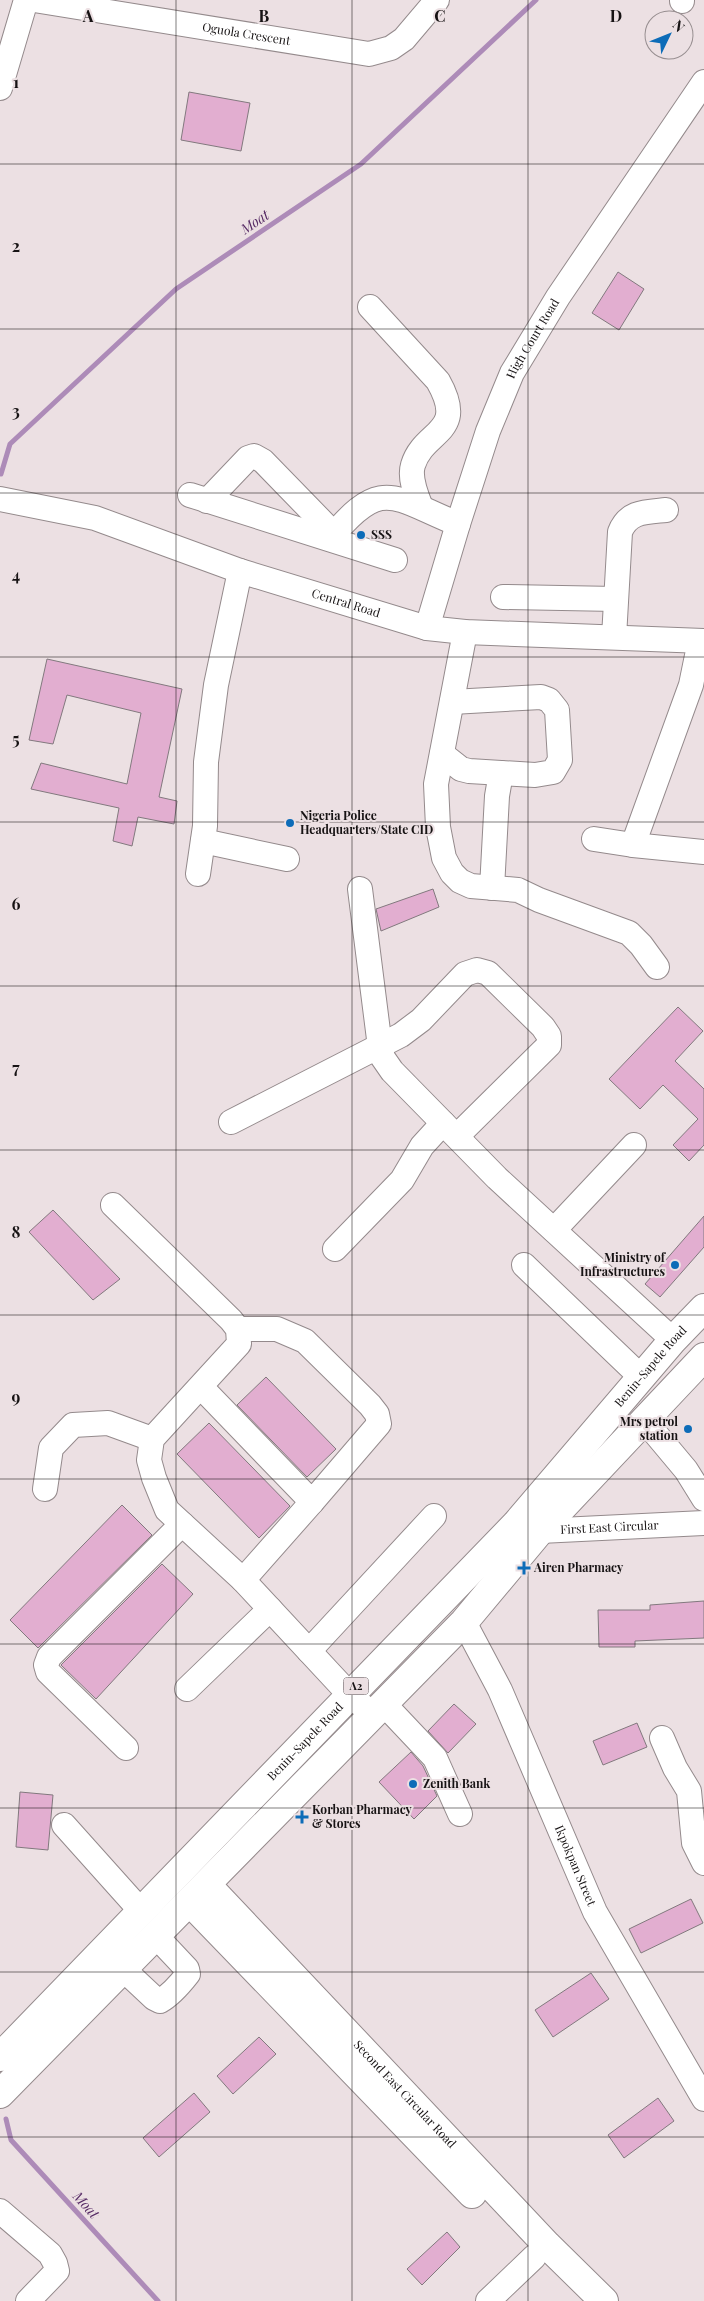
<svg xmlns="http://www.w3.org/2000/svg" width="704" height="2301" font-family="'Playfair Display',serif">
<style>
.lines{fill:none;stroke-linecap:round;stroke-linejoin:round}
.stream{stroke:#ad8bb8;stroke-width:5}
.building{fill:#e2aed0;stroke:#82797e}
.minor-casing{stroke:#948a8c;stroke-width:26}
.major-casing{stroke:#948a8c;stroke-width:30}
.highway-casing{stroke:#948a8c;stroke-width:30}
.minor{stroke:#fff;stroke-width:24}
.major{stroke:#fff;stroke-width:28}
.highway{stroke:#fff;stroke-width:28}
.grid{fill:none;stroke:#171314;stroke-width:1;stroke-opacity:0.55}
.poi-dot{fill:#0d6cb8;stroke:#ece0e3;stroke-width:2}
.labels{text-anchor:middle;stroke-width:4;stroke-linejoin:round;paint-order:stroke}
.shield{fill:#ece0e3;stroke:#575052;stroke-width:1}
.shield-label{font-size:11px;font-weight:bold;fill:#171314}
.street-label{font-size:12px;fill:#171314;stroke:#ece0e3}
.poi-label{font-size:12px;font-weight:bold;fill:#171314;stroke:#ece0e3;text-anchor:start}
.water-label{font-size:14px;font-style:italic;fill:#572b65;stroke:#ece0e3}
.grid-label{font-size:16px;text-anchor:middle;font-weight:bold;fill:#171314;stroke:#ece0e3;stroke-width:4;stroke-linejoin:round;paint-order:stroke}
</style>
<rect width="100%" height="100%" fill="#ece0e3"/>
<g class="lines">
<path class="stream" d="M1,474L10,444L176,289L361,164L536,0
M6,2119L11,2140L158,2301"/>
</g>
<path class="building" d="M189,92L250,103L241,151L181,140Z
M618,272L644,289L619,330L592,313Z
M47,659L182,689L159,797L177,801L174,824L138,817L132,846L113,841L119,808L31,789L41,763L127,784L141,713L67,695L53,744L29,740Z
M433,889L439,907L381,931L376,909Z
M678,1007L703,1031L675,1061L704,1089V1145L689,1161L673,1145L698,1119L663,1085L640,1109L609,1079Z
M53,1210L120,1279L93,1300L29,1232Z
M704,1216V1247L660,1297L645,1284Z
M266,1377L336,1449L307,1477L237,1405Z
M209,1423L290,1506L259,1538L177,1454Z
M122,1505L152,1535L38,1648L10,1620Z
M162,1564L193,1594L96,1699L61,1665Z
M704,1601V1638L635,1641V1647H599L598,1610H650V1605Z
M454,1704L476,1724L448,1753L428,1731Z
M637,1723L647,1747L603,1765L593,1741Z
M411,1752L423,1766L437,1796L414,1819L379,1782Z
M20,1792L53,1795L48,1850L16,1847Z
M691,1899L703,1923L641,1953L629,1929Z
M591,1973L609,1999L553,2037L535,2010Z
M259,2037L276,2054L233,2094L217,2076Z
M194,2093L210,2112L159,2157L143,2138Z
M658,2098L674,2121L624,2158L608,2135Z
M447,2232L460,2247L422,2285L407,2269Z"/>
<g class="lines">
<defs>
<g id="minor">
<path id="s1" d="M34,0L369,54L391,48L404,39L437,0"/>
<path d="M682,1V0"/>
<path d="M0,88L26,0"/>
<path d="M370,307L438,381C468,434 424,429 413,465C409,478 416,495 421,507"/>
<path d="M190,495L395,560"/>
<path id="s2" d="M0,499L95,518L240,571L427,628L465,632L704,641"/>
<path d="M207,501L248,458L254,456L263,461L334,534"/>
<path d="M330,539C382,475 393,498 458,524"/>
<path d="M503,597L616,599"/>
<path id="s3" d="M427,628L458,524L488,431L512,373L558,297L704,82"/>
<path d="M465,632L436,784L438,827L444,858L452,873L460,881L471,886L518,890L539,900L629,933L641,945L657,967"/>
<path d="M614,637L620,532C628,511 646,512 666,510"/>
<path d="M442,754L461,769L469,771L535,775L553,772L560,760L557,710L549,700L541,697L452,702"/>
<path d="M594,839L633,845L704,852"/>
<path d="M203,841L287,859"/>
<path d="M633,845L691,685L700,641"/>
<path d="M198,874L205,826L206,762L216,685L240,571"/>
<path d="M492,888L497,796L501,773"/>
<path d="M360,889L380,1047L383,1058L392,1071L497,1178L673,1340"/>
<path d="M231,1122L401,1035L421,1020L465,974L477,970L488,973L543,1027L549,1036V1045L457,1136"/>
<path d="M113,1205L231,1320L238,1329L239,1344L152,1439L149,1460L154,1478L167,1510L243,1580L349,1694L373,1715"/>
<path d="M554,1230L634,1145"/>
<path d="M335,1249L402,1180L422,1146L443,1123"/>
<path d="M524,1265L641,1377"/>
<path d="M201,1387L312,1502L379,1424L377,1414L370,1405L305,1341L277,1329H238"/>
<path d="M645,1421L686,1470L704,1499"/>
<path d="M45,1489L51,1448L73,1425L108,1423L152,1439"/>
<path id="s4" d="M529,1528L540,1531L704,1523"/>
<path d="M243,1580L312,1502"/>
<path id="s5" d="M464,1622L500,1690L595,1912L704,2099"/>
<path d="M309,1651L434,1516"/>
<path d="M187,1689L270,1609"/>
<path d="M384,1704L435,1758L460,1814"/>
<path d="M662,1738L675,1768L689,1791L694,1843L704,1863"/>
<path d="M126,1748L48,1672L46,1665L49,1657L182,1524"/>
<path d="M64,1825L141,1911"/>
<path d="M122,1968L154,1998L160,2001C171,1995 181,1983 188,1974L187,1969L155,1935"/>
<path d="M0,2211L50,2254L55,2263L57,2271L28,2301"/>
<path d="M488,2301L534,2257"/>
</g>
<g id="major">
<path id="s6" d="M207,1885L547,2245L604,2301"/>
<path d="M190,1902L472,2194"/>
</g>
<g id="highway">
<path id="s7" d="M0,2057L516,1524L673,1340L704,1308"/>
<path d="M0,2094L464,1622L540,1531L704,1357"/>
</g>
</defs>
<use href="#minor" class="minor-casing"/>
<use href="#major" class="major-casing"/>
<use href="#highway" class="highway-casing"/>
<use href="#minor" class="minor"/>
<use href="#major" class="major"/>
<use href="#highway" class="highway"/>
</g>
<path class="grid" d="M176,0V2301M352,0V2301M528,0V2301M0,164H704M0,329H704M0,493H704M0,657H704M0,822H704M0,986H704M0,1150H704M0,1315H704M0,1479H704M0,1644H704M0,1808H704M0,1972H704M0,2137H704"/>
<g class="poi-dot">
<circle cx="361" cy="535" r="5"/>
<circle cx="290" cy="823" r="5"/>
<circle cx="675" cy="1265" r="5"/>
<circle cx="688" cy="1429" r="5"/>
<path d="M521.5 1560.5h5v5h5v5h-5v5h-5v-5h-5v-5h5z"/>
<circle cx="413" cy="1784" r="5"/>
<path d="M299.5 1809.5h5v5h5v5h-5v5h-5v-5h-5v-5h5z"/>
</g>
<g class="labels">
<rect class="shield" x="343.5" y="1677.5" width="25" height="17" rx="4"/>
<g class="shield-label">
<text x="356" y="1690">A2</text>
</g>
<g class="street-label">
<text dy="4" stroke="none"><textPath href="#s1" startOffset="215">Oguola Crescent</textPath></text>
<text dy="4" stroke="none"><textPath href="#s3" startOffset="309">High Court Road</textPath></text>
<text dy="4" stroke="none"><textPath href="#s2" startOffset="362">Central Road</textPath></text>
<text dy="4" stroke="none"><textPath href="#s7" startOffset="949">Benin-Sapele Road</textPath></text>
<text dy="4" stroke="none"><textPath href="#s4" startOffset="81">First East Circular</textPath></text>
<text dy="4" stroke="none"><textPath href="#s7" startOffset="439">Benin-Sapele Road</textPath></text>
<text dy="4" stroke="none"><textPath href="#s5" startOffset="268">Ikpokpan Street</textPath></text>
<text dy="4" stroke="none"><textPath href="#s6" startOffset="288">Second East Circular Road</textPath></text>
</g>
<g class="poi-label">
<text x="371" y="539">SSS</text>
<text x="300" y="820">Nigeria Police<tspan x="300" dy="14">Headquarters/State CID</tspan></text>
<text x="665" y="1262" text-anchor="end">Ministry of<tspan x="665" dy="14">Infrastructures</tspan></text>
<text x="678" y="1426" text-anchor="end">Mrs petrol<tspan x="678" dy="14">station</tspan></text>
<text x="534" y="1572">Airen Pharmacy</text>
<text x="423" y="1788">Zenith Bank</text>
<text x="312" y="1814">Korban Pharmacy<tspan x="312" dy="14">&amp; Stores</tspan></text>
</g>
<g class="water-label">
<text transform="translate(255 222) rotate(-34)" y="5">Moat</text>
<text transform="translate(86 2205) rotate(48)" y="5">Moat</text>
</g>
</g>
<g class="grid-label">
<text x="88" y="22">A</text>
<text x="264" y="22">B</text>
<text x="440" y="22">C</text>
<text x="616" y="22">D</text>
<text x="16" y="88">1</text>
<text x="16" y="252">2</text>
<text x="16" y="417">3</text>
<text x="16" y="581">4</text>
<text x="16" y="745">5</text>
<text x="16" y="910">6</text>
<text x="16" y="1074">7</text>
<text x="16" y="1238">8</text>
<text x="16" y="1403">9</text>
</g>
<g transform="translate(669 35) rotate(47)"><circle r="24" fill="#ece0e3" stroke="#978e90"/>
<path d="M0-4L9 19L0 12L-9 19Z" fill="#0d6cb8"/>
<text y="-8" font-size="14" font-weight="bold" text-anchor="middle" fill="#171314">N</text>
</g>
</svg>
